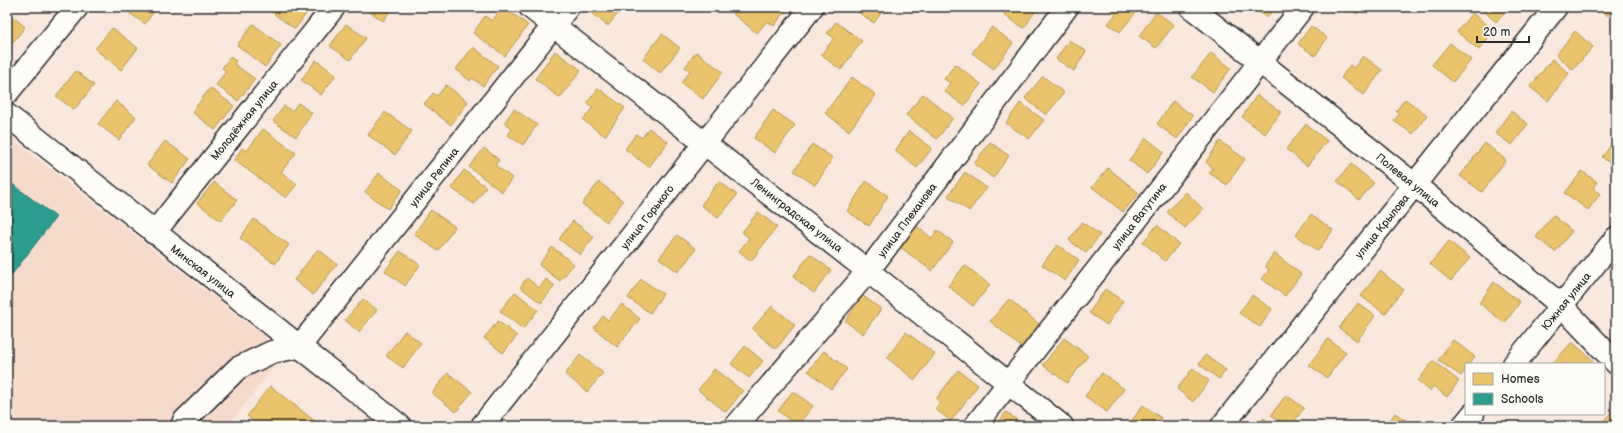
<svg xmlns="http://www.w3.org/2000/svg" width="1623" height="433" font-family="'Balsamiq Sans',sans-serif">
<style>
.built{fill:#f6dacc}
.homes{fill:#e9c46a;stroke:#b09657}
.schools{fill:#2a9d8f;stroke:#2a7b71}
.lines{fill:none;stroke-linecap:round;stroke-linejoin:round}
.minor-casing{stroke:#2b2b2b;stroke-width:25}
.minor{stroke:#fdfcf7;stroke-width:22}
.labels{text-anchor:middle;stroke-width:4;stroke-linejoin:round;paint-order:stroke}
.street-label{font-size:11px;fill:#2b2b2b;stroke:#fdfcf7}
</style>
<rect width="100%" height="100%" fill="#f9e8de"/>
<filter id="ink" filterUnits="userSpaceOnUse"><feTurbulence type="fractalNoise" baseFrequency=".025" numOctaves="2"/><feDisplacementMap in="SourceGraphic" scale="8" xChannelSelector="R" yChannelSelector="G"/><feConvolveMatrix kernelMatrix="1 2 1 2 8 2 1 2 1" color-interpolation-filters="sRGB"/></filter>
<g filter="url(#ink)">
<path class="built" d="M7,135L285,353L228,426H7Z"/>
<path class="homes" d="M127,7H157L145,24L125,10Z
M273,7H311L295,29L270,11Z
M363,7H393L383,21Z
M502,7H504L528,25L505,56L473,33L485,16L492,21Z
M589,7H623L608,26L587,10Z
M738,7H788L774,26L767,21L757,33L733,14Z
M861,7H885L874,23L858,12Z
M1009,7H1038L1024,28L1004,15Z
M1106,7H1140L1120,32L1108,24L1116,14Z
M1252,7H1275L1267,18Z
M1348,7H1363L1357,14Z
M1481,7H1510L1496,22L1480,8Z
M1597,7H1616V17L1610,12L1608,16Z
M7,12L25,27L7,50Z
M1156,12L1174,25L1156,48L1139,36Z
M1472,13L1494,30L1479,50L1457,32Z
M836,22L862,41L841,70L821,55L834,38L827,33Z
M253,24L281,45L265,67L237,45Z
M346,24L366,38L350,60L330,46Z
M1311,26L1327,38L1315,56L1298,44Z
M992,27L1013,43L994,69L972,53Z
M112,28L138,48L121,70L95,49Z
M1575,31L1593,47L1573,70L1556,55Z
M662,34L680,48L660,73L643,59Z
M1069,40L1086,51L1074,71L1056,59Z
M1450,43L1471,60L1453,82L1432,65Z
M473,47L498,66L483,86L472,78L470,81L456,69Z
M555,51L581,70L560,98L535,79Z
M696,52L723,72L703,99L681,83L690,71L685,67Z
M1211,53L1231,68L1213,92L1192,77Z
M1363,56L1382,70L1364,95L1341,78L1350,65L1354,68Z
M230,57L236,61L234,64L255,79L238,101L216,85L226,71L222,68Z
M1552,59L1569,73L1548,101L1530,87Z
M316,60L336,75L321,95L301,80Z
M955,64L981,84L964,106L944,91L950,83L944,79Z
M76,71L94,85L74,110L56,96Z
M1043,76L1064,93L1046,115L1025,98Z
M852,77L876,95L849,131L825,113Z
M446,85L468,102L451,125L424,104L433,93L437,96Z
M210,88L234,106L215,130L192,112Z
M598,88L625,108L605,136L583,120L593,107L587,103Z
M923,94L953,118L937,139L906,115Z
M1257,95L1281,112L1265,134L1242,117Z
M1405,99L1427,115L1413,134L1394,121L1399,114L1396,111Z
M116,101L136,117L119,140L98,124Z
M1173,101L1193,116L1177,139L1157,124Z
M298,103L312,113L296,137L273,121L284,106L292,111Z
M1020,103L1044,120L1029,139L1006,123Z
M514,109L537,125L523,145L508,135L512,129L504,123Z
M773,110L795,125L775,153L754,138Z
M1511,111L1528,124L1512,145L1495,133Z
M385,112L412,131L395,155L368,135Z
M1306,124L1327,141L1307,166L1286,149Z
M649,128L668,142L649,167L625,149L636,134L642,138Z
M263,129L296,153L281,172L297,184L286,198L234,160L242,148L247,151Z
M909,131L932,148L917,168L895,151Z
M1146,138L1164,152L1147,174L1129,160Z
M1616,139V168L1602,157Z
M165,141L190,159L172,183L147,165Z
M1220,141L1245,159L1227,185L1209,173L1213,168L1206,162Z
M990,142L1009,156L993,178L974,164Z
M1485,143L1506,160L1482,192L1460,176Z
M812,144L833,158L815,185L794,171Z
M484,148L499,160L495,165L512,178L502,192L469,167Z
M1351,164L1374,183L1359,200L1337,181Z
M1108,168L1139,193L1123,212L1092,187Z
M464,170L486,187L474,204L451,188Z
M1582,171L1597,182L1593,188L1600,194L1588,210L1565,193Z
M965,172L987,188L969,211L948,196Z
M379,173L402,190L388,209L365,192Z
M719,181L737,195L718,218L701,205Z
M866,181L888,196L869,226L847,211Z
M214,182L237,200L221,221L197,203Z
M599,182L623,201L607,222L582,204Z
M1186,192L1203,209L1185,228L1167,212Z
M431,210L455,227L438,251L414,234Z
M758,212L777,227L751,261L739,251L749,238L742,232Z
M1311,214L1333,230L1318,251L1296,235Z
M1553,215L1572,231L1555,252L1536,237Z
M254,219L289,245L275,264L240,238Z
M573,221L594,237L580,255L559,239Z
M1082,222L1100,235L1086,253L1069,240Z
M912,223L932,238L937,230L953,242L932,271L896,244Z
M1157,225L1179,244L1165,261L1143,242Z
M677,235L696,249L678,272L659,258Z
M1449,241L1470,258L1451,281L1430,264Z
M1057,245L1079,260L1065,281L1042,265Z
M552,247L574,264L560,281L539,265Z
M318,249L337,264L313,295L294,280Z
M400,251L420,265L405,286L385,271Z
M1274,253L1301,274L1285,296L1262,279L1269,270L1265,266Z
M810,254L831,270L814,293L793,277Z
M965,265L990,285L973,306L948,286Z
M1380,271L1403,289L1385,314L1361,296Z
M527,278L539,288L546,279L555,286L541,303L520,287Z
M641,279L663,294L650,313L628,298Z
M1494,282L1520,302L1505,323L1479,303Z
M1105,289L1123,301L1107,325L1089,313Z
M515,292L538,310L523,329L500,311Z
M1252,295L1272,309L1260,327L1239,313Z
M863,296L881,309L863,334L845,321Z
M363,299L377,310L359,332L345,320Z
M1009,299L1041,326L1022,348L990,321Z
M1358,303L1375,316L1357,341L1339,328Z
M622,304L640,319L617,347L594,328L603,316L608,320Z
M772,306L795,325L776,349L752,329Z
M498,321L517,336L503,353L484,338Z
M405,331L421,343L403,368L386,356Z
M906,332L935,354L915,380L887,358Z
M1064,338L1088,356L1067,383L1043,365Z
M1328,339L1346,352L1327,378L1309,365Z
M1453,340L1475,357L1469,364H1466V369L1461,376L1438,360Z
M1572,342L1593,360L1590,364H1552Z
M745,346L763,361L749,378L731,364Z
M824,351L847,369L831,389L808,371Z
M580,355L603,373L587,392L565,374Z
M1205,355L1226,370L1219,379L1199,364Z
M1433,361L1459,381L1447,397L1433,386L1430,391L1418,381Z
M1193,368L1209,381L1193,402L1177,389Z
M714,369L743,391L726,412L698,390Z
M958,370L978,385L951,421L935,409L940,402L936,399Z
M448,373L472,392L456,412L432,393Z
M1102,373L1124,389L1107,412L1085,396Z
M270,386L321,426H260L247,416Z
M793,391L813,406L797,426L778,411Z
M1286,395L1304,408L1291,426H1286L1271,415Z
M1143,405L1161,418L1155,426H1128Z
M1616,407V426H1599Z
M1006,412L1025,426H996Z
M1395,413L1414,426H1386Z
M1264,418L1274,426H1258Z"/>
<path class="schools" d="M7,180L56,217L7,281Z"/>
<g class="lines">
<defs>
<path id="minor" d="M530,7L868,271L1062,426
M1191,7L1415,185L1562,306L1616,363
M7,93L77,7
M7,115L400,426
M154,233L334,7
M1514,364L1616,238
M182,426L184,421L238,368L272,352L299,347L568,7
M482,426L812,7
M736,426L868,271L1067,7
M975,426L1303,7
M1222,426L1556,7
M1463,426L1473,414"/>
</defs>
<use href="#minor" class="minor-casing"/>
<use href="#minor" class="minor"/>
</g>
</g>
<g class="labels">
<g class="street-label">
<text transform="translate(244 120) rotate(-51)" y="4">Молодёжная улица</text>
<text transform="translate(434 177) rotate(-52)" y="4">улица Репина</text>
<text transform="translate(1408 180) rotate(39)" y="4">Полевая улица</text>
<text transform="translate(797 215) rotate(38)" y="4">Ленинградская улица</text>
<text transform="translate(1139 216) rotate(-52)" y="4">улица Ватутина</text>
<text transform="translate(647 217) rotate(-52)" y="4">улица Горького</text>
<text transform="translate(907 220) rotate(-53)" y="4">улица Плеханова</text>
<text transform="translate(1382 226) rotate(-51)" y="4">улица Крылова</text>
<text transform="translate(203 271) rotate(38)" y="4">Минская улица</text>
<text transform="translate(1566 301) rotate(-51)" y="4">Южная улица</text>
</g>
</g>
<rect width="1623" height="433" fill="none" stroke="#fdfcf7" stroke-width="24"/>
<rect x="12" y="12" width="1599" height="409" fill="none" stroke="#2b2b2b" stroke-width="1.5" filter="url(#ink)"/>
<rect x="1465" y="363" width="140" height="52" fill="#fdfcf7" stroke="#a9a8a5"/>
<rect x="1473" y="373" width="20" height="12" fill="#e9c46a" stroke="#a9a8a5"/>
<text x="1501" y="383" font-size="12" fill="#2b2b2b">Homes</text>
<rect x="1473" y="393" width="20" height="12" fill="#2a9d8f" stroke="#a9a8a5"/>
<text x="1501" y="403" font-size="12" fill="#2b2b2b">Schools</text>
<path d="M1477 36v6h52v-6" fill="none" stroke="#2b2b2b" stroke-width="2"/>
<text x="1483" y="36" font-size="12" fill="#2b2b2b" stroke="#fdfcf7" stroke-width="3" paint-order="stroke">20 m</text>
</svg>
